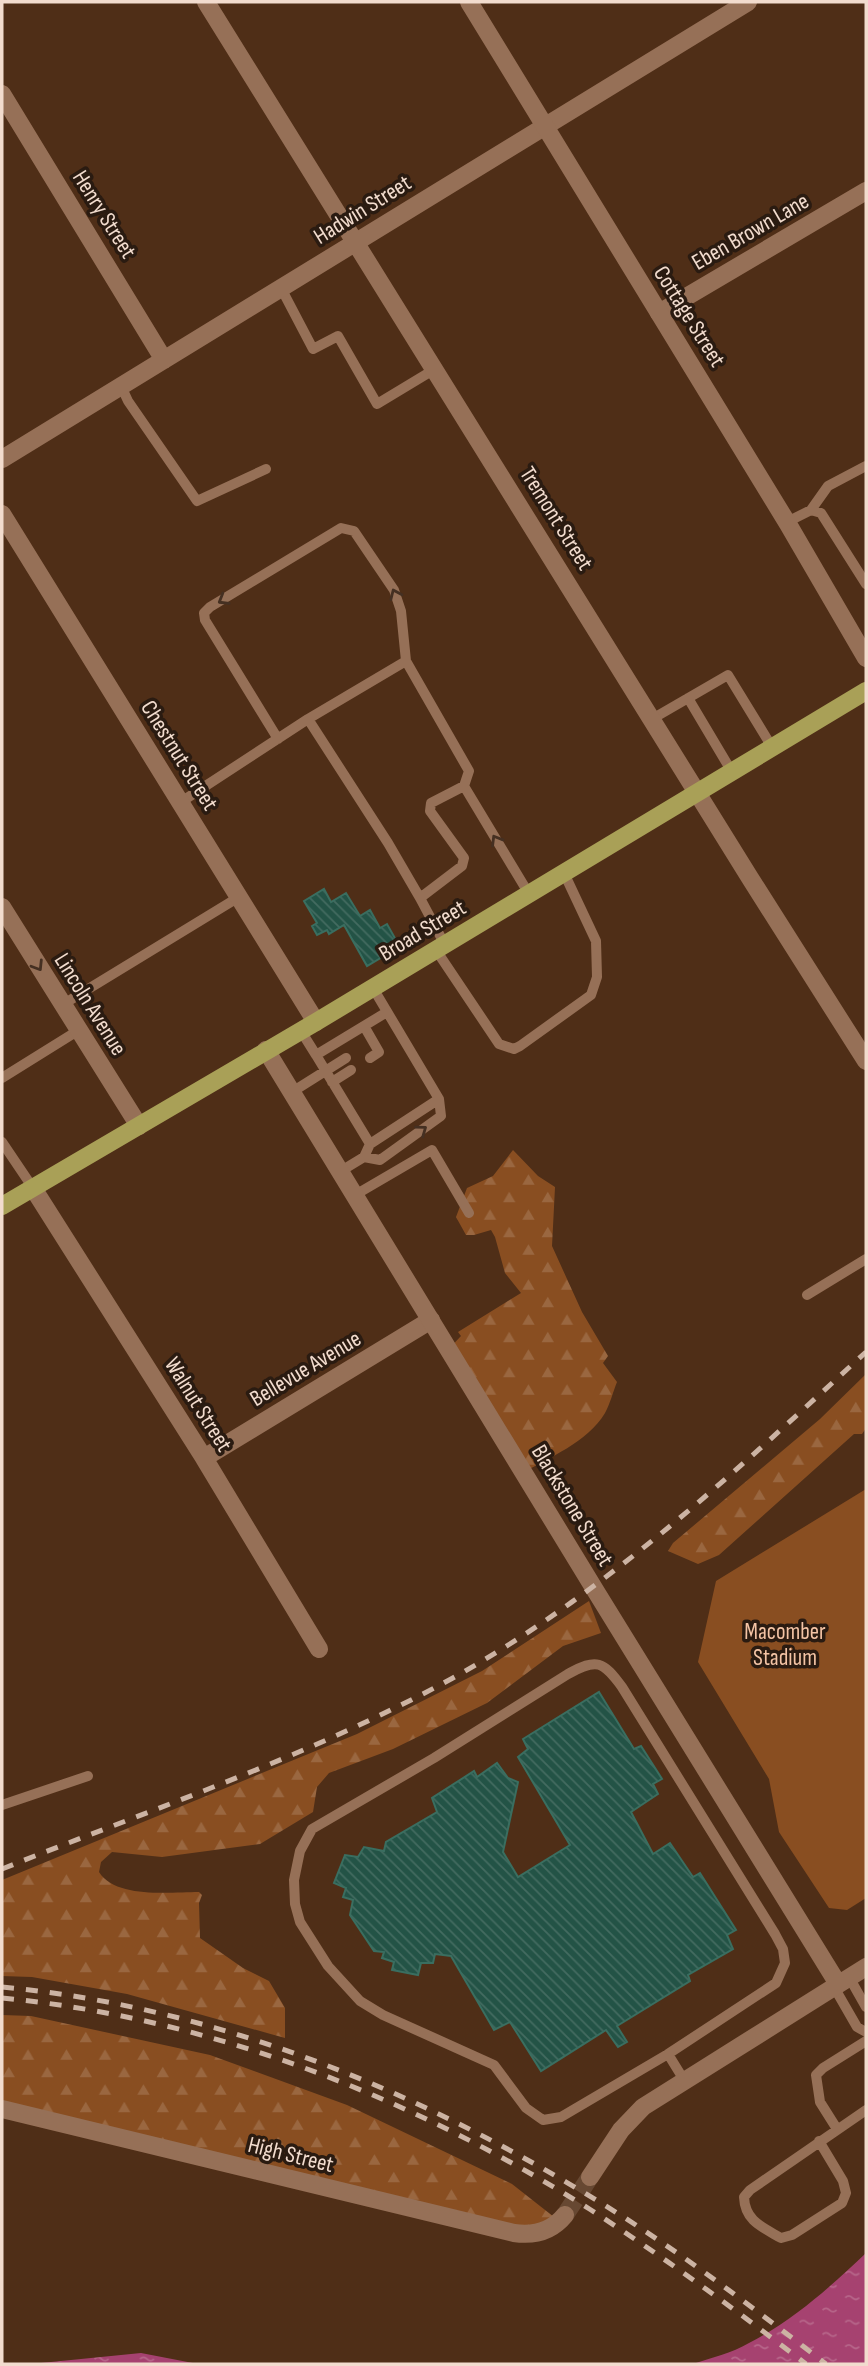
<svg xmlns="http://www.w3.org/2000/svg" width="868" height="2366" font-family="'Sofia Sans Condensed',sans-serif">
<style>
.forest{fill:url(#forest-firs)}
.park{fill:#894e21}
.water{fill:url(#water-ripples)}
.building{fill:url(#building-back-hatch);stroke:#3a6e60;stroke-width:2}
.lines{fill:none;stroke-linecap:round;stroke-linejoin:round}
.tertiary-tunnel{stroke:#674832;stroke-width:18;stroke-dasharray:18 9;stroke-linecap:butt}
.service{stroke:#967057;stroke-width:10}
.minor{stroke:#967057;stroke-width:18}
.tertiary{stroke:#967057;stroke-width:18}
.primary{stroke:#a9a057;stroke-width:18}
.rail{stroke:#ccb3a3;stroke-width:5;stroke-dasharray:12 12;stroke-linecap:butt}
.oneway{stroke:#453022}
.labels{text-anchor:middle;stroke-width:7;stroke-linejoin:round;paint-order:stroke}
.street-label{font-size:23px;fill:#f2dcce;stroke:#2a1b11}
.park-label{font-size:23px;fill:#f4c4a5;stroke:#2a1b11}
</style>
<defs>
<pattern id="forest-firs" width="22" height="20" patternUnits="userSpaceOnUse" patternTransform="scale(1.75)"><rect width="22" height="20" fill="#894e21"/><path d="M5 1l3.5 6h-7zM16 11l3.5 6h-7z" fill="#9a6740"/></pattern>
<pattern id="water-ripples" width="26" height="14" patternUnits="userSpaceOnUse" patternTransform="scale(1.75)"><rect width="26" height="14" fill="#a64270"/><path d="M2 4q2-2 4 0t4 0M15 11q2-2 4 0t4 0" fill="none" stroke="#b7668a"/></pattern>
<pattern id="building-back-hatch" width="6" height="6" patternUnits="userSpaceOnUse" patternTransform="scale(1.75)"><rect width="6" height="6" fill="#235346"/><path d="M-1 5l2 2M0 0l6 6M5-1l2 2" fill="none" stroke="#436b60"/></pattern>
</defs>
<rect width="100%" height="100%" fill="#4f2e17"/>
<path class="forest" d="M513,1150L538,1176L555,1187L552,1246L582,1312L608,1356L603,1363L617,1382C613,1392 610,1404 605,1413C587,1443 549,1457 521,1474L445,1353L461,1336L458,1332L521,1293L505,1273L495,1237L491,1230L474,1235H466L456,1217L467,1188L493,1176Z
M866,1374V1428L862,1434H854L719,1555L698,1564L668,1551L673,1543L820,1419Z
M589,1601L601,1633L563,1646L487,1703L393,1749L329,1773L317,1787L313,1812L260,1844L162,1857L112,1852L101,1862L99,1872C116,1899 170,1892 199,1892L202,1895L199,1903L200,1938L243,1968L269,1981L285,2008V2038L127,1994L32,1977L2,1976V1880L357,1734L482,1671Z
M2,2015L31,2016L210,2055L347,2105L512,2184L554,2217L545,2225L487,2233L2,2115Z"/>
<path class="park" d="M866,1489V1898L847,1910L829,1908L779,1832L769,1779L698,1662L716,1581Z"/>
<path class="water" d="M866,2253V2364H693C711,2358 732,2353 749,2343C794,2320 830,2287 866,2253Z
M141,2353L198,2364H31Z"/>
<path class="building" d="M324,889L331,902L346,893L360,916L370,910L380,928L387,924L396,940L390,943L394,950L367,966L344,925L329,934L327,930L317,935L312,926L317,923L304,901Z
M599,1692L634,1749L641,1746L662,1779L653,1784L658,1794L631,1812L653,1854L670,1843L693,1877L700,1873L736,1930L727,1935L733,1949L688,1975L690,1981L617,2026L627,2042L618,2047L606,2030L541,2071L510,2022L494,2030L451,1956L435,1954L433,1963H421L418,1975L392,1970L394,1962L382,1958L384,1952L374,1951L350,1915L353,1900L343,1897L346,1888L334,1883L345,1855L358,1857L364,1847L384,1851L386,1842L437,1812L432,1798L474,1771L477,1777L497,1763L508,1778L518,1782L503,1852L518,1877L570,1845L518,1757L528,1749L523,1739Z"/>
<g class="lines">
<path class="tertiary-tunnel" d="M565,2215L590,2177"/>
<path class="service" d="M281,288L313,349L338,336L377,404L435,369
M121,386L128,401L197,501L266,469
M811,510L828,486L866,466
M787,522L811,510L821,513L866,584
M688,698L732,772
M308,719L388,843L420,898
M652,719L728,675L772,747
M278,739L205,620L204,613L210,607L341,528L354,531L394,590L401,611L406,661
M464,786L529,894
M181,802L308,719L406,661L469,771L464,786L431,803L430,811L464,858L462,866L420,898L445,945
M436,950L499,1044L514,1049L520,1046L591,995L597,977L596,941L564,873
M62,1005L239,897
M364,1026L379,1052L370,1058
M301,1031L316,1055
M2,1078L79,1030
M332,1082L351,1070
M292,1092L346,1058
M2,1142L33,1188
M370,1144L316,1055L387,1012
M364,1157L380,1160L441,1116L439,1099L373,988
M341,1171L364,1157L370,1144L439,1099
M355,1195L432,1150L469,1213
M807,1295L866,1259
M2,1805L88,1776
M849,1977L866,2007
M834,1987L857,2027L866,2032
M668,2054L776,1983L785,1963L783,1949L775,1934L622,1687C603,1661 597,1658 568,1674L434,1758L312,1829L300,1851L294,1880L295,1904L300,1922L328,1966L360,2001L383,2015L494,2065L526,2108L543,2120L561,2117L668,2054L684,2080
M837,2129L820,2102L816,2075L823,2068L866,2041
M819,2141L843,2181L846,2193L842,2203L792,2235L781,2238C762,2227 745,2221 744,2197L750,2190L866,2110"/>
<path class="minor" d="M206,2L750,878L866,1061
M2,94L164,360
M659,313L866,191
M2,459L748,2
M2,907L139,1126
M33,1188L204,1458L319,1649
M204,1458L431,1320"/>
<path class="tertiary" d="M469,2L788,524L866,658
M2,514L316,1022
M266,1050C456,1362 645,1674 838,1984
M2,2109L514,2233C534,2236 552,2231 565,2215
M590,2177L621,2130L643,2107L866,1967"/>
<path class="primary" d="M2,1206L316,1022L866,691"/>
<path class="rail" d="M2,1869C152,1809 308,1757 451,1679C606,1593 736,1471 866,1352
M2,1987C226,2008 436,2098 625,2218C695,2263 761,2314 826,2364
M2,1998C211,2018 414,2098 591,2210C665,2258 736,2310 806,2364"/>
</g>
<defs><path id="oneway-chevron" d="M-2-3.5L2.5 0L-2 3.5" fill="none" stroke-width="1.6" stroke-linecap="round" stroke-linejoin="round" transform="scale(1.75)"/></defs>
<g class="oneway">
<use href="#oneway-chevron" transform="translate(395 594) rotate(-114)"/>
<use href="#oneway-chevron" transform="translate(223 600) rotate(149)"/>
<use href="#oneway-chevron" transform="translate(496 840) rotate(-121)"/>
<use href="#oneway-chevron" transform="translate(38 966) rotate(58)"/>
<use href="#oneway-chevron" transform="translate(422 1130) rotate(-36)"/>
</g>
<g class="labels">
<g class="street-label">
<text transform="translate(362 209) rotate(-32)" y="8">Hadwin Street</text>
<text transform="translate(105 214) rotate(58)" y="8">Henry Street</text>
<text transform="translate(750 231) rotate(-30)" y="8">Eben Brown Lane</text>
<text transform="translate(690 316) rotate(58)" y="8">Cottage Street</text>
<text transform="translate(557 518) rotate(58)" y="8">Tremont Street</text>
<text transform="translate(180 755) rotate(58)" y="8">Chestnut Street</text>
<text transform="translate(422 930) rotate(-31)" y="8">Broad Street</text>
<text transform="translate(91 1004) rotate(58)" y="8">Lincoln Avenue</text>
<text transform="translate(305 1368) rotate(-31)" y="8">Bellevue Avenue</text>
<text transform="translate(199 1404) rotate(58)" y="8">Walnut Street</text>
<text transform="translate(573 1505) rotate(59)" y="8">Blackstone Street</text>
<text transform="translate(291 2154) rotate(14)" y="8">High Street</text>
</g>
<g class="park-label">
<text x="785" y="1639">Macomber<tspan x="785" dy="26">Stadium</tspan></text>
</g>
</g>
<rect width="868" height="2366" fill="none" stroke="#f2dcce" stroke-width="7"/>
</svg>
